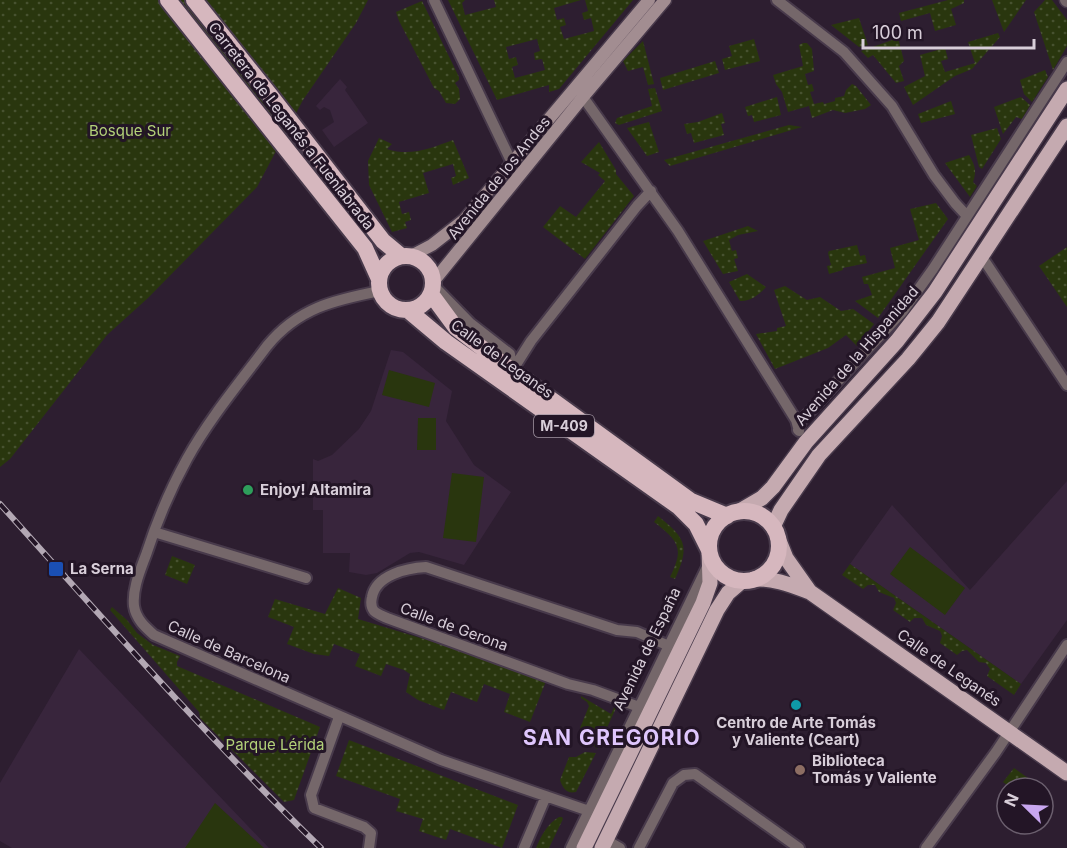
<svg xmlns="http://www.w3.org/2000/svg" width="1067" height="848" font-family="Inter,sans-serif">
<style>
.built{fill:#38253c}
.park{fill:url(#park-dots);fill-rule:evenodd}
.pitch{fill:#29360e}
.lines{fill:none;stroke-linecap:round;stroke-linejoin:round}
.minor-casing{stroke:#483a4b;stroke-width:14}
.tertiary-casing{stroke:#483a4b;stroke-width:15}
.secondary-casing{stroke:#483a4b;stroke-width:15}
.primary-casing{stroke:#483a4b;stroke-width:18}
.trunk-casing{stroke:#483a4b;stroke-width:20}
.minor{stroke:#75676a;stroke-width:10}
.tertiary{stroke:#75676a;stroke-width:12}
.secondary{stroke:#a28d91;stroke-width:12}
.primary{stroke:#c5aab0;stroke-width:15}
.trunk{stroke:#d6b7be;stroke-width:16}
.rail-casing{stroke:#b3a8b4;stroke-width:6}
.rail{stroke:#231526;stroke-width:4;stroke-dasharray:11;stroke-linecap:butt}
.leisure-dot{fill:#2e9e5b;stroke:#231526;stroke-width:2}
.transit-dot{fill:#1a4fb4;stroke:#231526;stroke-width:2}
.culture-dot{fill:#0f9aa8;stroke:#231526;stroke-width:2}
.education-dot{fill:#8d6e63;stroke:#231526;stroke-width:2}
.labels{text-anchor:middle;stroke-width:6;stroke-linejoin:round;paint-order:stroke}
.shield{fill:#231526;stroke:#a296a3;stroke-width:1.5}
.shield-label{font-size:14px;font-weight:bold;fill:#d8ced9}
.street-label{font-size:15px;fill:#d8ced9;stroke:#231526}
.park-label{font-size:15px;fill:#b2d178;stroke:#231526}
.poi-label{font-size:15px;font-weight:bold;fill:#d8ced9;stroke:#231526;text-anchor:start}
.district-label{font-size:21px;font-weight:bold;letter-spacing:1.5px;fill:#dfc6fd;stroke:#231526}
</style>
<defs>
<pattern id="park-dots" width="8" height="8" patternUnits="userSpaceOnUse" patternTransform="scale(1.5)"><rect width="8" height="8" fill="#29360e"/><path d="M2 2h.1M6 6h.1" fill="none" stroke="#475230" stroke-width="1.8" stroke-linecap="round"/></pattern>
</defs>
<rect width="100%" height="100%" fill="#2d1e30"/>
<path class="built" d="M340,79L347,87L345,90L368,123L334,147L322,130L334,122L330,110L324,107L320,110L316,106Z
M391,350L403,352L452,391L446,421L474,465L511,492L464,565L419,552L410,553L377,573L366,575L349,572L350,553H323V510H313V459L318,461L332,455L359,429L371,411Z
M1067,481V620L1021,684L850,564L892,505L970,590Z
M79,649L269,848H12L0,841V783Z"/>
<path class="park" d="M0,0H368L356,23L303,100L257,187L148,298L107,335L10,459L0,467Z
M448,0H465L462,3L465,15L496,7L494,0H581L554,8L557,20L564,18L566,25L560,27L564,39L594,31L591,18L584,20L582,13L588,11L585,0H633L559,89L549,92V85L497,100ZM537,39L540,51L534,53L535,60L542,59L545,70L515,78L512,67L518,65L516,57L509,59L506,47Z
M948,0H964V3L951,9L956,25L935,31L930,13L901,21L899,13Z
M992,0H1026L1004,32Z
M1045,0H1052L1067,20V46L1053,70L1034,12Z
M422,1L459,77V80L455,83L459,89L460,99L455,104L446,103L439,91L434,88L399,21L396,12Z
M859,18L868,45L859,47L831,25Z
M998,33L1000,37L972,69L955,76L913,105L904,87L925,76L920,55L945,48L948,59L941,61L945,72L975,63L968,42Z
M898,38L904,61L899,66L904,81L896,83L873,55L868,58L861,51Z
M754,39L760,61L725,70L722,59L732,56L729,46Z
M643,41L654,84L648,85L643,67L628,71L623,61Z
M803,43H807L812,49L814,71L805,74L808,85L812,84L814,91L810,92L814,104L823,102L824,104L835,101V98L844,96L846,90L852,84L856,86L871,105L865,109L845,113L833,110L812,118L809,106L788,112L782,92L776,84L773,75L803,66L799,45Z
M715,61L719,73L663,90L660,78Z
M1045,70L1048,77L1032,102L1024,94L1020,80Z
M655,88L662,111L619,125L615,123L617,118L652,106L648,89Z
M777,97L781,115L754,122L752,115L748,116L745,107Z
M1021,97L1030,105L1022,119L1016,117L1003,134L994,107Z
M951,101L955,114L921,123L918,114Z
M722,113L725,123L721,124L724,135L694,143L691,133L687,134L684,124L698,122Z
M649,122L659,152L647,156L627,128Z
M789,125L802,127L670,166L664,160Z
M997,128L1001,139L982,169L979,167L971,135Z
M379,138L392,144L387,149C411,157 431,148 453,140L469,178L453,185L451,178L456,176L453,164L423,173L429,193L399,202L402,214L409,212L411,220L405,222L407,228L392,232L369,185L368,161Z
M599,142L616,170V174L634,196L585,259L543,227L560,206L576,217L605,181L598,175L600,173L581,162Z
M969,155C975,165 977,171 973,182L977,186L970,197L945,163Z
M936,203L948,219L878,318L855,301L872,295L868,284H864L862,277L895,268L890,248L919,240L910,209Z
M748,226L758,231L738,235L729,240L732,251L736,250L738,258L734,259L738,271L723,274L703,241Z
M857,245L860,256L865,255L867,263L843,268V270L829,274L827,266L831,265L828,253L829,251Z
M1067,247V307L1039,266Z
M747,274L766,287C760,294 750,302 740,301L729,282Z
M785,286L807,300L820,297L841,311L853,309L874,324L857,346L846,335L828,348L775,369L756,334L777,331V328L786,326L774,290Z
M658,516C686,538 690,546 675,579L670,577C685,547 678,541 654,522Z
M172,556L195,565L187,584L165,575Z
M850,564L1021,684L1014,695L987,676L990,669L986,663L979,662L967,650L962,651L957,655L940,643L942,636L940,631L926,625L922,618H914L910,622L893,610L896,603L894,598L879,592L875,585H868L863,589L842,575Z
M338,588L361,598L358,619L427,640L546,681L530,722L504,712L510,694L484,684L477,702L451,692L444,710L418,700L406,692L410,674L404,670L386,664L381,676L355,666L360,654L334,644L329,656L314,654L287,644L294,627L268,617L275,599L325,614Z
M112,607L127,620L137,633L153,645L180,656L177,662V666L320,727L294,800L284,802L200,718L199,712L110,610Z
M581,696L611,714L616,703L618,704L597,749L591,743L588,733L580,728L589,706L587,702L581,698Z
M349,740L518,805L502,848L450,829L446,840L419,831L423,819L396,811L400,799L336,776Z
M585,752L596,753L576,792C567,794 563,789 560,780L569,757H576Z
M1014,768L1038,785L1036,788H1011L1003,782Z
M559,817H562L563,819L549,848H536C541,836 547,824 559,817Z"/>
<path class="pitch" d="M389,370L435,383L429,407L382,395Z
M418,418H436V450H417Z
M452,473L484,477L476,542L443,538Z
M910,547L965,588L945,615L890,574Z
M215,803L264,848H185Z"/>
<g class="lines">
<defs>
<path id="minor" d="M434,0L512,163
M777,0L844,52L892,106L934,175L955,203L967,216
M583,97L678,231L796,420L799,431
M982,257L1067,385
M434,286L470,323L510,354L512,371
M380,291C334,300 298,308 267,346C240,382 209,419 187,459C171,488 157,521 147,552C141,569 132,588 134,606C136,619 145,627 154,635L441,760L589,811
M512,371L531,341L637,206L651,191
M798,430L801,421L903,311L933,269L1067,62
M154,532L306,578
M639,707L593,690L568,684L387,618C383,616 377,614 374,611C371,607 371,601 372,597C376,575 407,568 426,567L617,630L637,632L669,646
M339,717L311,795L314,808L364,827L371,833L369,848
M606,840L620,848
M524,848L546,796
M571,848L709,563
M639,848L673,783L684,775L695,774L799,848
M926,848L996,752L1067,645"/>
<path id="tertiary" d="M1066,0L1067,1"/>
<path id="secondary" d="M411,256L432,245L464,220L649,0
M433,282L583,97L665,0"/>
<path id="primary" d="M738,512L762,498L773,487L806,442L897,341L935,292L1067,89
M773,527L781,510L819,455L908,359L938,322L1067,126
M778,538L786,558L810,592
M754,579C774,578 791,585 810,592L1067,773
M584,848L703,603L710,583L709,550
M602,848L717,610L728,593L742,581"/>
<path id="trunk" d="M168,0L365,248L379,279
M194,0L270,95L383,241L401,256
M379 283a27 27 0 1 1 54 0a27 27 0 1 1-54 0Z
M431,294L456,328L512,371L691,501L727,516
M409,311L446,342L679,507L696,524L709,550
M709 546a35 35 0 1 1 70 0a35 35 0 1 1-70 0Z"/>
</defs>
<use href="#minor" class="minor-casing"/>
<use href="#tertiary" class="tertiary-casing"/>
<use href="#secondary" class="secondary-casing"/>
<use href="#primary" class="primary-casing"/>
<use href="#trunk" class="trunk-casing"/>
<use href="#minor" class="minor"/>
<use href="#tertiary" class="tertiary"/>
<use href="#secondary" class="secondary"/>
<use href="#primary" class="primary"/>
<use href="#trunk" class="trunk"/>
<defs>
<path id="rail" d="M0,504C105,621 209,739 321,848"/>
</defs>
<use href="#rail" class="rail-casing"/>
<use href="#rail" class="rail"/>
</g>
<circle class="leisure-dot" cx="248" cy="490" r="6"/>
<rect class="transit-dot" x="48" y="561" width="16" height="16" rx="3"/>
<circle class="culture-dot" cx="796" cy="705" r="6"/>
<circle class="education-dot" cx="800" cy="770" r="6"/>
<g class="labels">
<rect class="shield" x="534" y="415" width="60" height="22" rx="4.5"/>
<g class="shield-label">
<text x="564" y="431">M-409</text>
</g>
<g class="street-label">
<text transform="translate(291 126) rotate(52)" y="5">Carretera de Leganés a Fuenlabrada</text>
<text transform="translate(499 178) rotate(-51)" y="5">Avenida de los Andes</text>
<text transform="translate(857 356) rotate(-49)" y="5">Avenida de la Hispanidad</text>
<text transform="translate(502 359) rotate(36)" y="5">Calle de Leganés</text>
<text transform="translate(454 627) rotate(20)" y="5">Calle de Gerona</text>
<text transform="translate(647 649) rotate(-64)" y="5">Avenida de España</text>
<text transform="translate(229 652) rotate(24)" y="5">Calle de Barcelona</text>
<text transform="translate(949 668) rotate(35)" y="5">Calle de Leganés</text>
</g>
<g class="park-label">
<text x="130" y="136">Bosque Sur</text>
<text x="275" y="750">Parque Lérida</text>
</g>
<g class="poi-label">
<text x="260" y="495">Enjoy! Altamira</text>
<text x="70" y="574">La Serna</text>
<text x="796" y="728" text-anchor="middle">Centro de Arte Tomás<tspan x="796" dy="17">y Valiente (Ceart)</tspan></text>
<text x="812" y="766">Biblioteca<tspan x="812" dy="17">Tomás y Valiente</tspan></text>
</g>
<g class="district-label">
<text x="612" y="745">SAN GREGORIO</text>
</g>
</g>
<g transform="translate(1025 806) rotate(294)"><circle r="28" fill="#231526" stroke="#6b5f6e" stroke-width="1.5"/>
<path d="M0-4.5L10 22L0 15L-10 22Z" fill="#c8a6ef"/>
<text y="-9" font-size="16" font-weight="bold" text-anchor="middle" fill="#d8ced9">N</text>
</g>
<path d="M863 39v9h171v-9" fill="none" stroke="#d8ced9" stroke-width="3"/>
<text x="872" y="39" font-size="18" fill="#d8ced9" stroke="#231526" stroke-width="4.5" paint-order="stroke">100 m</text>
</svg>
